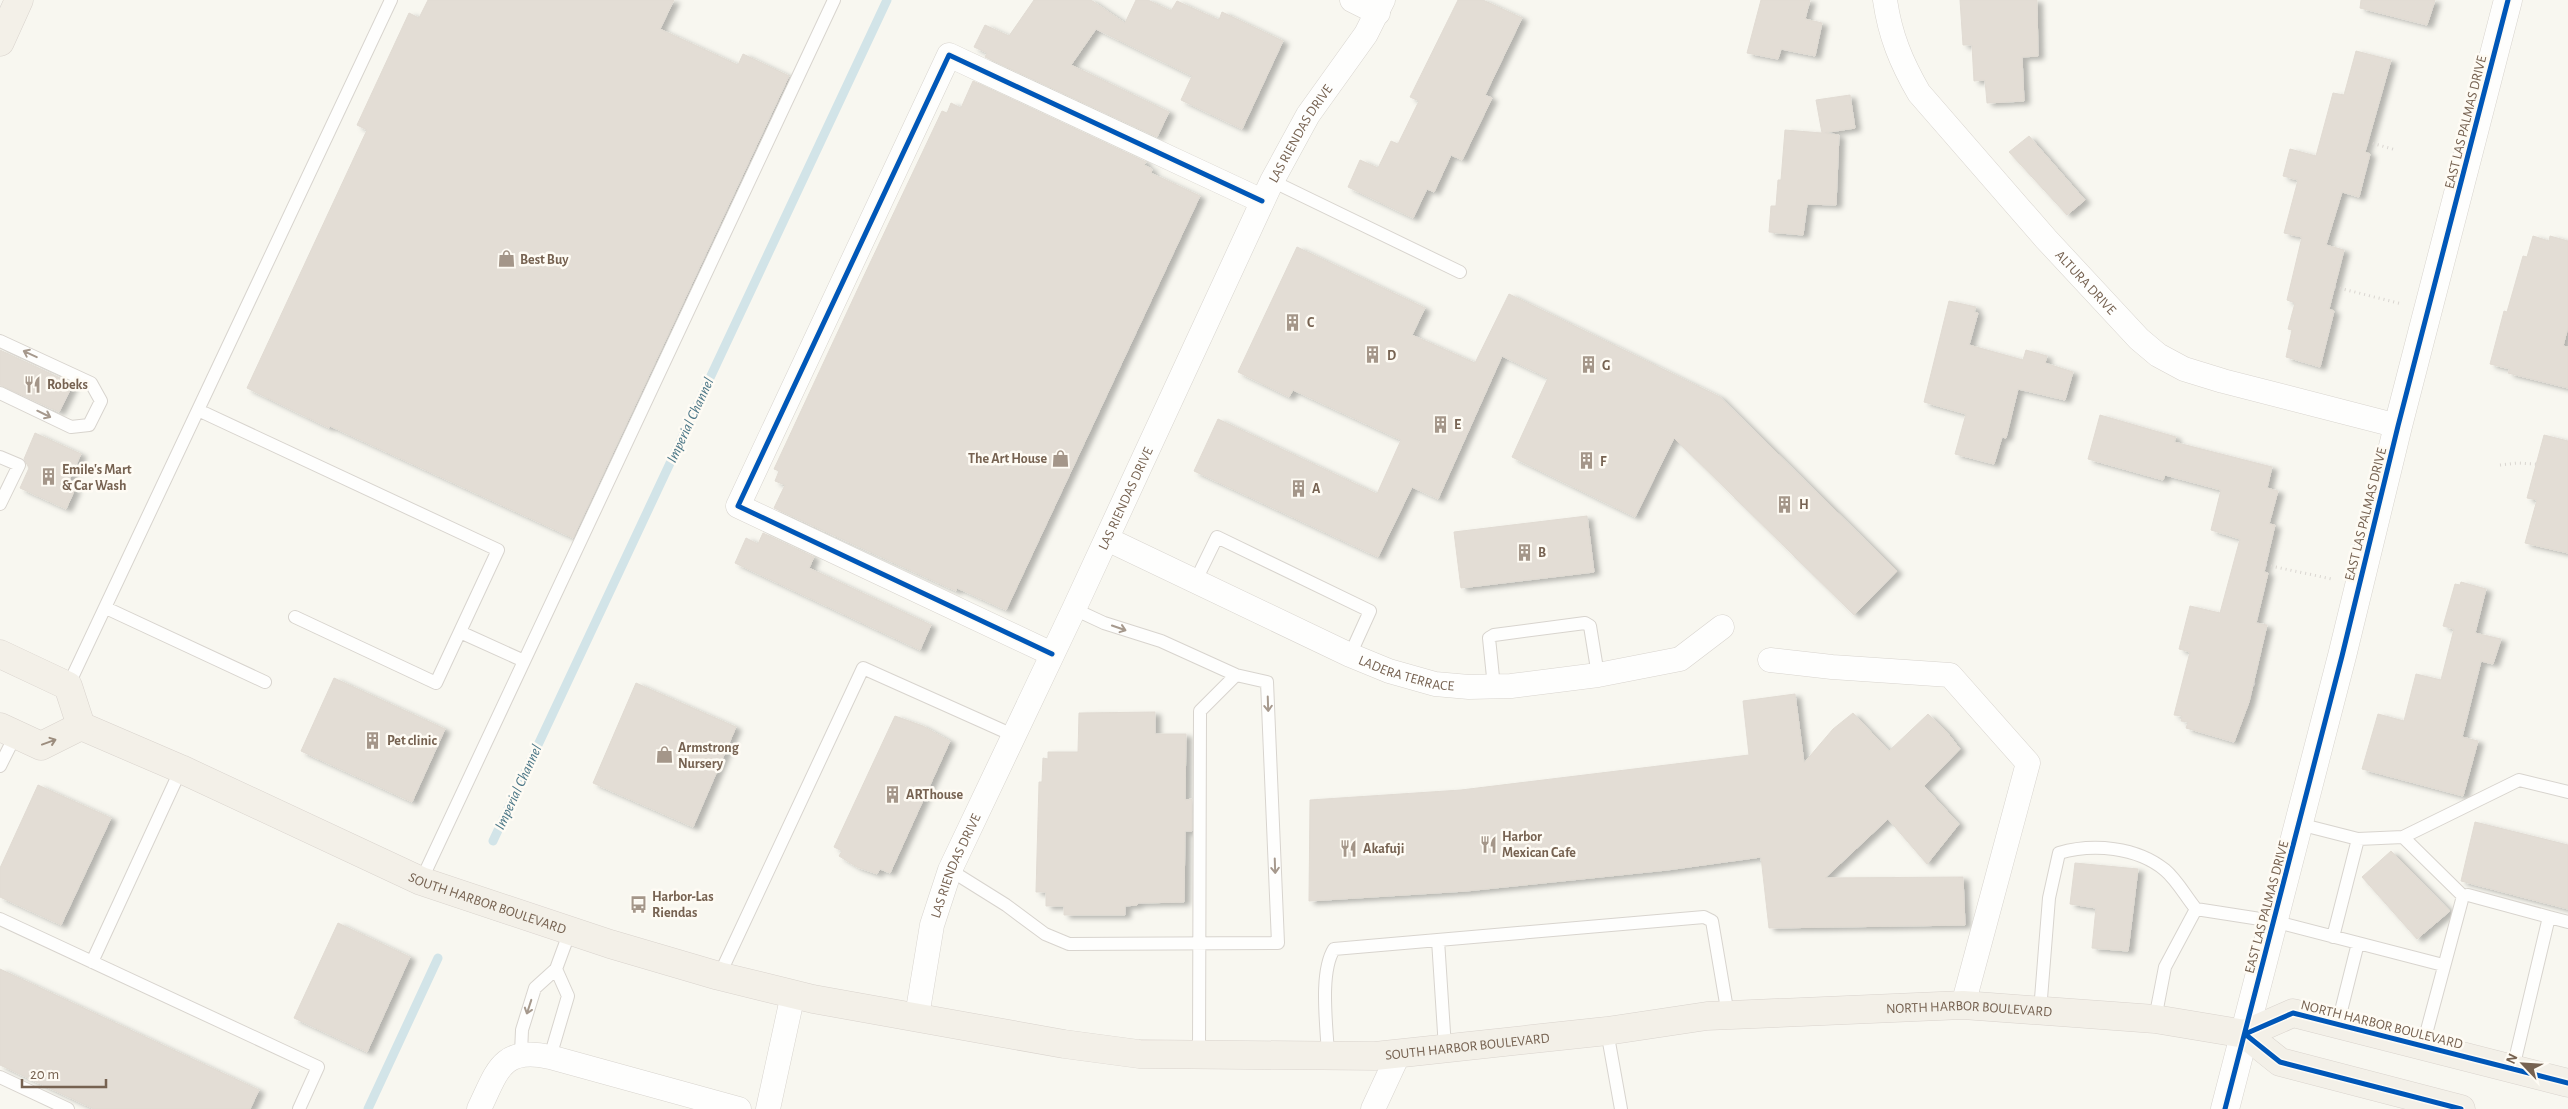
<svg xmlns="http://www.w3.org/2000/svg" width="2568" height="1109" font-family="'Alegreya Sans',sans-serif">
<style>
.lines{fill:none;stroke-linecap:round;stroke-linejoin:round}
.stream{stroke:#d2e4e8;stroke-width:9}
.building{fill:#e3ddd5;stroke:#e1dbd3;filter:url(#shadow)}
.service-casing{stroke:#d8d4ce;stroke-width:14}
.minor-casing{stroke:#d8d4ce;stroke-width:25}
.tertiary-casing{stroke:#d8d4ce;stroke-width:29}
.primary-casing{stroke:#d9d3cd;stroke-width:29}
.path{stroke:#dad6d1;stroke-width:3;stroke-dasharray:1 4;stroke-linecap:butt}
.service{stroke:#fefefd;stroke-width:12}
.minor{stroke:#fefefd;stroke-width:24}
.tertiary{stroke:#fefefd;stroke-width:28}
.primary{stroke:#f3f0e8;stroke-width:28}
.cycleway-casing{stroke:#fefbf4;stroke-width:8}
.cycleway{stroke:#0057b8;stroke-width:5}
.oneway{stroke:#a6998d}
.oneway2{stroke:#9c8d7e}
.labels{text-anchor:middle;stroke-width:5;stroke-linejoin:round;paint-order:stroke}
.street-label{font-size:14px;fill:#766251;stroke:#fefbf4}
.poi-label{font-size:14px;font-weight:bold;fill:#766251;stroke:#fefbf4;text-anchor:start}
.water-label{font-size:15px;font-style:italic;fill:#4c7787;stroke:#fefbf4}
</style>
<defs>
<filter id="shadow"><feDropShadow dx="5.5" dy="3" stdDeviation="2.5" flood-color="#0004"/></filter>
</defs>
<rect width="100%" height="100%" fill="#f8f7f0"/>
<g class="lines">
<path class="stream" d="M493,841L887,0
M368,1109L438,958"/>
</g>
<path class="building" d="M428,0H674L660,29L738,65L743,54L789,76L573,538L330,426L329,428L247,388L367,130L357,125L409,13L419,18Z
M1034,0H1091L1125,23L1136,0H1148L1171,11L1177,1L1219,20L1222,12L1283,41L1242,129L1181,100L1192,76L1096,29L1071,65L1169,112L1157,137L985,57L987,53L974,47L985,25L1009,36Z
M1458,0H1483L1522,18L1485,95L1492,98L1462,160L1451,155L1434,192L1427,189L1413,218L1348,187L1360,160L1378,168L1391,141L1398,144L1419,101L1410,97Z
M1761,0H1810L1805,19L1822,23L1815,56L1781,49L1778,59L1747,53Z
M1960,0H2037L2038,56L2022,57L2024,101L1987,103L1985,80L1974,81L1972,45H1963Z
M2361,0H2435L2427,25L2360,8Z
M2356,51L2391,60L2365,152L2370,154L2359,197L2342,192L2326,245L2344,250L2329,309L2334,311L2320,367L2286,357L2292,330L2288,329L2295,303L2287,300L2302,237L2284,233L2298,180L2283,176L2290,149L2316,156L2333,93L2344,95Z
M973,81L1146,162L1144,165L1152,169L1151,173L1200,196L1006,610L957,588L956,591L774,508L785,485L775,481L779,471L774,469L862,280L942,111L947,113L951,103L961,108Z
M1850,95L1855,128L1823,133L1839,135L1836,205L1807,204L1803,235L1769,232L1771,206H1776L1778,180H1781L1785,130L1822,133L1816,100Z
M2029,136L2085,200L2067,215L2009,152Z
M2533,236L2549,241L2550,236L2568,241V327L2563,346L2568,347V388L2508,373L2510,369L2490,364L2504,311L2507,312L2523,256L2527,257Z
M1297,247L1425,308L1412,335L1475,363L1509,294L1720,397L1897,571L1854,615L1674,438L1635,517L1512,457L1548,378L1502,356L1438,499L1412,487L1378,557L1194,471L1218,419L1377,494L1401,440L1293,390L1289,397L1238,372Z
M1949,301L1976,307L1974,312L1978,313L1969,345L2023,360L2026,350L2047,356L2045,363L2073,372L2065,400L2018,389L2006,438L2002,437L1994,464L1955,454L1966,414L1924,402Z
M0,350L73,384L59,412L0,385Z
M2100,415L2176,437L2174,442L2272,467L2267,488L2278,491L2269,524L2275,525L2264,572L2268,573L2256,623L2267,625L2249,702L2234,742L2186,728L2188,722L2181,721L2182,716L2174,715L2190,652L2179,649L2190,606L2220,613L2240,539L2211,530L2221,490L2165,475L2163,480L2088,459Z
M35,433L81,454L67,485L75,489L66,509L20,488L29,468L24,459Z
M2544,435L2568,441V553L2525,543L2537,500L2527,498Z
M1587,516L1594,572L1461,588L1454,532Z
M763,533L814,557L809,568L931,625L920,650L735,563L746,538L758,544Z
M2461,582L2486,589L2475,633L2501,639L2493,664L2481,661L2462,737L2478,741L2463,796L2362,769L2378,714L2404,721L2416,674L2441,680L2454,629L2443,626L2455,584L2460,585Z
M334,678L445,729L412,802L301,751Z
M636,683L736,727L693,827L593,783Z
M1795,694L1804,763L1833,729L1853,713L1889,751L1928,714L1946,731L1960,749L1924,786L1959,824L1927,864L1888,819L1825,878L1963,877L1965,925L1769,928L1761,857L1667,870L1466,891L1309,901L1310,800L1461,790L1749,755L1743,701Z
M1155,712V734H1186L1185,800L1192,799V831H1185L1184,902L1138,903L1137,905L1125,906V915H1064V906H1046V892H1036L1039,782H1042L1043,758L1048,759V752H1078L1079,713Z
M895,716L923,726L950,741L890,873L880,869L877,874L857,867L839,856L842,851L834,847Z
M38,785L111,818L61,925L0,897V868Z
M2475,822L2568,845V909L2461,881Z
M2391,851L2450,911L2417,939L2362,877Z
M2075,863L2138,869L2128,951L2092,948L2096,908L2070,904Z
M338,923L410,957L367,1052L294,1018Z
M0,969L259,1090L250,1109H94L0,1065Z"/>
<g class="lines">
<defs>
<path id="service" d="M1272,181L1460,272
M0,341L91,383L101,401L89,425L71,427L0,393
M198,410L498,550L436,683L295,617
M0,457L19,465L0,504
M1196,580L1217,537L1370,611L1350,655
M106,608L265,682
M460,632L524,661
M68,686L391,0
M1494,687L1489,638L1494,635L1585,623L1590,626L1598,675
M0,766L16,734
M2299,824L2358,839L2403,837L2519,780L2568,792
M2403,837L2463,896L2468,895L2549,917L2513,1068
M950,870L1006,905L1045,934L1069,944L1278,943L1267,682L1236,675L1161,641L1104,623L1074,609
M421,881L834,0
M2549,917L2568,922
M0,919L318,1067L299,1109
M2333,937L2358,839
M1438,940L1445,1048
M92,962L181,769
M719,976L863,668L1015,736
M2040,1011L2049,898L2059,853C2093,843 2137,847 2165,870C2177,880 2186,897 2196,909L2273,921L2443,965
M2155,1019L2165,967L2196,909
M2338,1023L2358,943
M1607,1031L1621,1109
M2423,1045L2463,896
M521,1053L522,1030L535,988L556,969L570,931
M1199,1054L1200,711L1236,675
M1328,1056C1327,1027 1319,973 1334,949L1704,917L1712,921L1728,1015
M550,1057L568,996L556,969
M0,1077L68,1109"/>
<g id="minor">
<path d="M1352,0L1378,13"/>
<path id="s1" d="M1885,0C1890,35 1901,62 1919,93L2046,239L2139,339L2158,355L2184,369L2223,381L2398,426"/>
<path id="s2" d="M1107,539L1350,655L1389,671L1435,684L1469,687L1511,686L1598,675L1680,659L1722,627"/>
<path d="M1052,654L738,506L949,55L1262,201"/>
<path d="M1770,660L1832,667L1950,675L2028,763L1963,1005"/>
<path id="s3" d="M917,1016L932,925L950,870L1074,609L1272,181L1308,115L1366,34L1383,0"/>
<path d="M479,1109C497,1072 501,1046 550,1057L739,1109"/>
<path d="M768,1109L793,994"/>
<path d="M1373,1109L1399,1053"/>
</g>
<path id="tertiary" d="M2225,1109L2342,656L2398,426L2508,0"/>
<g id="primary">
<path d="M0,42L19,0"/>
<path id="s4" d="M0,654L68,686L81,726L181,769L421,881L610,944L719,976L813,999L1064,1044L1139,1054L1375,1056L1607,1031L1707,1016L1963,1005L2155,1019L2245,1034L2280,1062L2461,1109"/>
<path d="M0,727L41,746L81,726"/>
<path d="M2245,1034L2293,1013L2568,1083"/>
</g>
</defs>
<use href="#service" class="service-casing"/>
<use href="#minor" class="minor-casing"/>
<use href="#tertiary" class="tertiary-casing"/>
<use href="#primary" class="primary-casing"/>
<path class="path" d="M2368,142L2396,150
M2335,287L2402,304
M2500,465L2518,463L2536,464
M2266,565L2332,579
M2254,684L2261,686"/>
<use href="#service" class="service"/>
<use href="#minor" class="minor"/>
<use href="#tertiary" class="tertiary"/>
<use href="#primary" class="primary"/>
<defs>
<path id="cycleway" d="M1052,654L738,506L949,55L1262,201
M2245,1034L2293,1013L2568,1083
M2245,1034L2280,1062L2461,1109
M2225,1109L2342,656L2398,426L2508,0"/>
</defs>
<use href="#cycleway" class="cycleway-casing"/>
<use href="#cycleway" class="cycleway"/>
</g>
<defs><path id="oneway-shaft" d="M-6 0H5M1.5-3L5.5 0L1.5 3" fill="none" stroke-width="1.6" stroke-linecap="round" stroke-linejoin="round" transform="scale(1.25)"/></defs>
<g class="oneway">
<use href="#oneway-shaft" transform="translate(30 354) rotate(-155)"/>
<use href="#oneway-shaft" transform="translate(44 414) rotate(26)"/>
<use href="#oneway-shaft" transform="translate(1119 628) rotate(19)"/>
<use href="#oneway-shaft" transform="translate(1268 704) rotate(88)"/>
<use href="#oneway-shaft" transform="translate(1275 866) rotate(88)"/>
<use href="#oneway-shaft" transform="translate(529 1007) rotate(108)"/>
</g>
<use class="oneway2" href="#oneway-shaft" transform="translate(49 742) rotate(-20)"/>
<defs>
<symbol id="shop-bare" viewBox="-9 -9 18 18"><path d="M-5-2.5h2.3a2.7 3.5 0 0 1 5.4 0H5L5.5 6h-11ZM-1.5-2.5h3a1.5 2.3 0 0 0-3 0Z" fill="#a49689" stroke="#fefbf4" stroke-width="2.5" paint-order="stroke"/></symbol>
<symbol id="building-bare" viewBox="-9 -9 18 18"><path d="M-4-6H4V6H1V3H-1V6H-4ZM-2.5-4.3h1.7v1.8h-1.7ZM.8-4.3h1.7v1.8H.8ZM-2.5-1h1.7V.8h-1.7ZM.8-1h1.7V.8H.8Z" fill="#a49689" stroke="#fefbf4" stroke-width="2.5" paint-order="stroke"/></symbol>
<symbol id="restaurant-bare" viewBox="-9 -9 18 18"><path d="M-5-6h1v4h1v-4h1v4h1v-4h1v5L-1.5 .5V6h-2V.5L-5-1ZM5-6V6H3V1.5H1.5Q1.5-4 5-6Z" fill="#a49689" stroke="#fefbf4" stroke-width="2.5" paint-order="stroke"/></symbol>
<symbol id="bus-bare" viewBox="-9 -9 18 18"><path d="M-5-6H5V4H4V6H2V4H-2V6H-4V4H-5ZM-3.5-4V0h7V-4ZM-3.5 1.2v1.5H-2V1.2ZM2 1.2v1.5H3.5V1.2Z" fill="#a49689" stroke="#fefbf4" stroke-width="2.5" paint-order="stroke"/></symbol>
</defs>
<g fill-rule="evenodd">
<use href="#shop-bare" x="494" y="246" width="25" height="25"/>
<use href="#building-bare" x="1280" y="310" width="25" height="25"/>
<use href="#building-bare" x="1360" y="342" width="25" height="25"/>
<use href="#building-bare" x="1576" y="352" width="25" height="25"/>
<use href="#restaurant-bare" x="20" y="372" width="25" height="25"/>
<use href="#building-bare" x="1428" y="412" width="25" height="25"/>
<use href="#shop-bare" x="1048" y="446" width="25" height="25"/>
<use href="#building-bare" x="1574" y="448" width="25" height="25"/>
<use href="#building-bare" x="36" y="464" width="25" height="25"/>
<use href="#building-bare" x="1286" y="476" width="25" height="25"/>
<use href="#building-bare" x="1772" y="492" width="25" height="25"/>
<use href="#building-bare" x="1512" y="540" width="25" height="25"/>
<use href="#building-bare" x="360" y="728" width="25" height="25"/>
<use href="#shop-bare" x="652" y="742" width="25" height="25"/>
<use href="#building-bare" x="880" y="782" width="25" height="25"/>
<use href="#restaurant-bare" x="1476" y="832" width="25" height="25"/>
<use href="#restaurant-bare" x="1336" y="836" width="25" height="25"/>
<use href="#bus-bare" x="626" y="892" width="25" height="25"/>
</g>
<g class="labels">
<g class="street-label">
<text transform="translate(2465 122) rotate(-76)" y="5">EAST LAS PALMAS DRIVE</text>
<text dy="5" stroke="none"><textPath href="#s3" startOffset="966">LAS RIENDAS DRIVE</textPath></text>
<text dy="5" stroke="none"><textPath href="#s1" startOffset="352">ALTURA DRIVE</textPath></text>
<text dy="5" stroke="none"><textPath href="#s3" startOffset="561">LAS RIENDAS DRIVE</textPath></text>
<text transform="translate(2365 514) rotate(-76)" y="5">EAST LAS PALMAS DRIVE</text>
<text dy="5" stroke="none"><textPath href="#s2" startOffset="329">LADERA TERRACE</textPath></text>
<text dy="5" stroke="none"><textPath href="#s3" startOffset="156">LAS RIENDAS DRIVE</textPath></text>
<text dy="5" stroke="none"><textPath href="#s4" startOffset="561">SOUTH HARBOR BOULEVARD</textPath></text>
<text transform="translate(2266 907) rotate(-75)" y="5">EAST LAS PALMAS DRIVE</text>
<text dy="5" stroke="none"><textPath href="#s4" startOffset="2064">NORTH HARBOR BOULEVARD</textPath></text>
<text transform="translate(2382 1024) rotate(14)" y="5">NORTH HARBOR BOULEVARD</text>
<text dy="5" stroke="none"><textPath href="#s4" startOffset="1560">SOUTH HARBOR BOULEVARD</textPath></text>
</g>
<g class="poi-label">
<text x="520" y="264">Best Buy</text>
<text x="1307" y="327">C</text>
<text x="1387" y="360">D</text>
<text x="1602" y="370">G</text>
<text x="47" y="389">Robeks</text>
<text x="1454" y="429">E</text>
<text x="1047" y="463" text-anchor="end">The Art House</text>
<text x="1600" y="466">F</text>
<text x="62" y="474">Emile's Mart<tspan x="62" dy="16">&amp; Car Wash</tspan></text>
<text x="1312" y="493">A</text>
<text x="1799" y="509">H</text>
<text x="1538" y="557">B</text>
<text x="387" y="745">Pet clinic</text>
<text x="678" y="752">Armstrong<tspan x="678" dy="16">Nursery</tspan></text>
<text x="906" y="799">ARThouse</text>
<text x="1502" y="841">Harbor<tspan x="1502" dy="16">Mexican Cafe</tspan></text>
<text x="1363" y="853">Akafuji</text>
<text x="652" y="901">Harbor-Las<tspan x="652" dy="16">Riendas</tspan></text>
</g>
<g class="water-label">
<text transform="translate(690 420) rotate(-65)" y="5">Imperial Channel</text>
<text transform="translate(518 787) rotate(-65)" y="5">Imperial Channel</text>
</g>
</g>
<g transform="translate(2523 1064) rotate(295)" stroke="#fefbf4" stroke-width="4" paint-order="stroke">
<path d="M0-4L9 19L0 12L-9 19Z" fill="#766251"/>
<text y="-8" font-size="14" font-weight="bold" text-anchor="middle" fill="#766251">N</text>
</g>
<path d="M22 1079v8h84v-8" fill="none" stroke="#766251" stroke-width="2.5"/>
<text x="30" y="1079" font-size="15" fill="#766251" stroke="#fefbf4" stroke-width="4" paint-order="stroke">20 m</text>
</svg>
